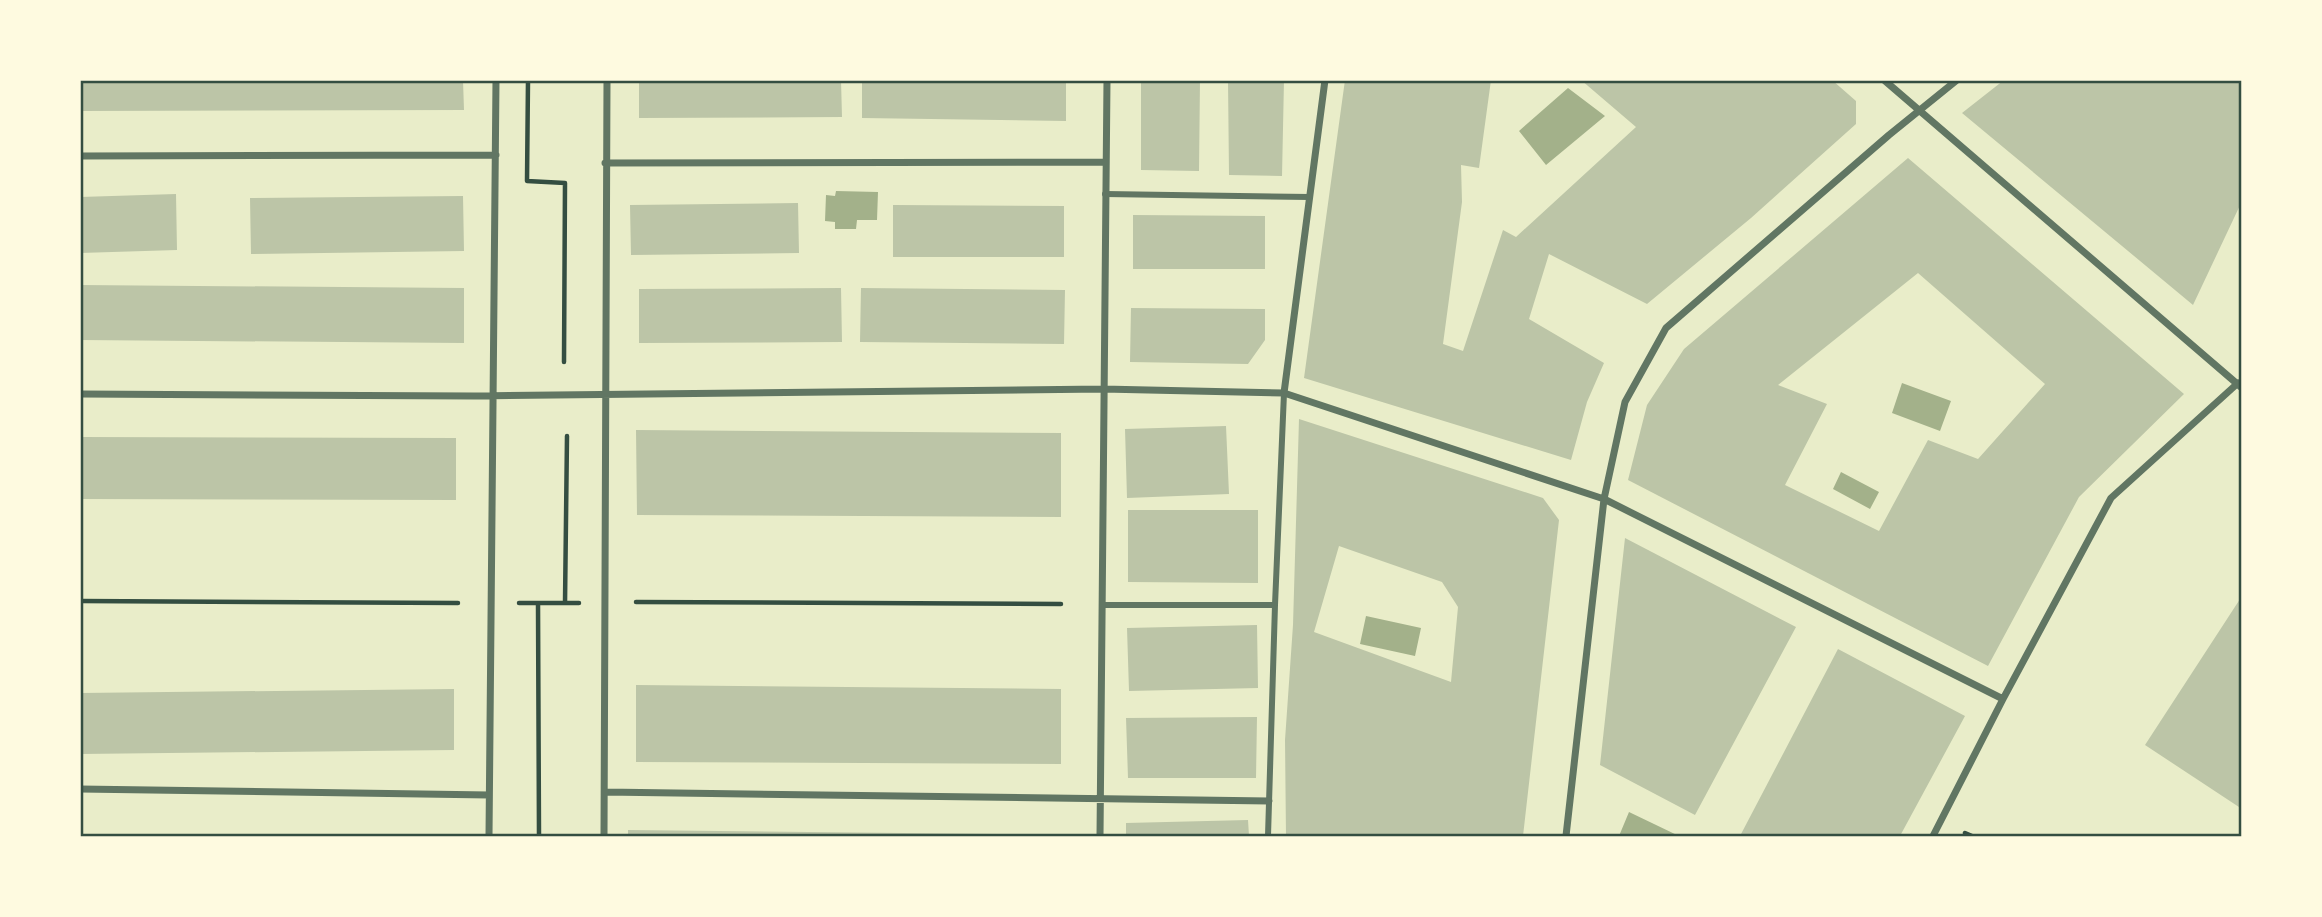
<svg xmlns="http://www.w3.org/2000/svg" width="2322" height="917" font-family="Poppins,sans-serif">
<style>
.water{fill:#a3b18a}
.building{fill:#bcc5a7;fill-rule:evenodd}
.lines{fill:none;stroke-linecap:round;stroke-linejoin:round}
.path{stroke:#344e41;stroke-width:4.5}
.pedestrian{stroke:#617663;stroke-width:6}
.minor{stroke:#617663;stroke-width:7}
.neatline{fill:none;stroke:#344e41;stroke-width:2.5}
</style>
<rect width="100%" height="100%" fill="#e9edc9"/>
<path class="water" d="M1568,88L1605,116L1546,165L1519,131Z
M836,191L878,192L877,220H857L856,229H835V222L825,221L826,195L835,196Z
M1902,383L1951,401L1940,431L1892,413Z
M1841,472L1879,492L1870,509L1833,489Z
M1366,616L1421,628L1415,656L1360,644Z
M1629,812L1679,836H1619Z"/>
<path class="building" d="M80,80H463L464,110L80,111Z
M639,80H841L842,117L639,118Z
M862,80H1066V121L862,118Z
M1141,80H1200L1199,171L1141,170Z
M1228,80H1284L1282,176L1229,175Z
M1345,80H1491L1479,168L1461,165L1462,202L1443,344L1463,351L1503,230L1516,237L1636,127L1581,80H1832L1856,101V124L1751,218L1647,304L1549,254L1529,319L1604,363L1587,402L1571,460L1304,378Z
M2004,80H2242V201L2193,305L1962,113Z
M1908,158L2184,394L2079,497L1988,666L1628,480L1647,405L1684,349ZM1918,273L2045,384L1978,459L1928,440L1879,531L1785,485L1827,404L1778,385Z
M176,194L177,250L80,253V197Z
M463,196L464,251L251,254L250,198Z
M798,203L799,253L631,255L630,205Z
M893,205L1064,206V257H893Z
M1133,215L1265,216V269H1133Z
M80,285L464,288V343L80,340Z
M841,288L842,342L639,343V289Z
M861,288L1065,290L1064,344L860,342Z
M1131,308L1265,309V340L1248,364L1130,362Z
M1299,419L1543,498L1559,520L1523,836H1286L1285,740L1293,625ZM1339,546L1442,582L1458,607L1451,682L1314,632Z
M1226,426L1229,494L1127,498L1125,429Z
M636,430L1061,433V517L637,515Z
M80,437L456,438V500L80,499Z
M1128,510H1258V583L1128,582Z
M1625,538L1796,627L1695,815L1600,765Z
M2242,596V809L2145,745Z
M1257,625L1258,688L1129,691L1127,628Z
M1838,649L1965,716L1900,836H1740Z
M636,685L1061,689V764L636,762Z
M454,689V750L80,754V693Z
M1257,717L1256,778H1128L1126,718Z
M1248,820L1249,836H1126V823Z
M628,830L997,834H1018V836H628Z"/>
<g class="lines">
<path class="path" d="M528,80L527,181L565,183L564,362
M80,601L458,603
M636,602L1061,604
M519,603H579
M538,603L539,836
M565,603L567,436
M1965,833L1972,836"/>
<path class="pedestrian" d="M1105,194L1310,197
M1102,605H1275
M1268,836L1275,605L1284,393"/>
<path class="minor" d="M1884,80L2242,388
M80,156L496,155
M605,163L1106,162
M1284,393L1325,80
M80,394L474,396L1103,389L1284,393L1604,499L2003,699
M80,789L489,795
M605,792L1269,801
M489,836L496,80
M604,836L607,80
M1100,836L1107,80
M1566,836L1604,499L1625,402L1666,328L1889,135L1957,80
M1933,836L2003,699L2111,498L2238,383"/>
</g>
<rect width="2322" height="917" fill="none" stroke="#fefae0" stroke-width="164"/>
<rect x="82" y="82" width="2158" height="753" class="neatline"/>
</svg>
